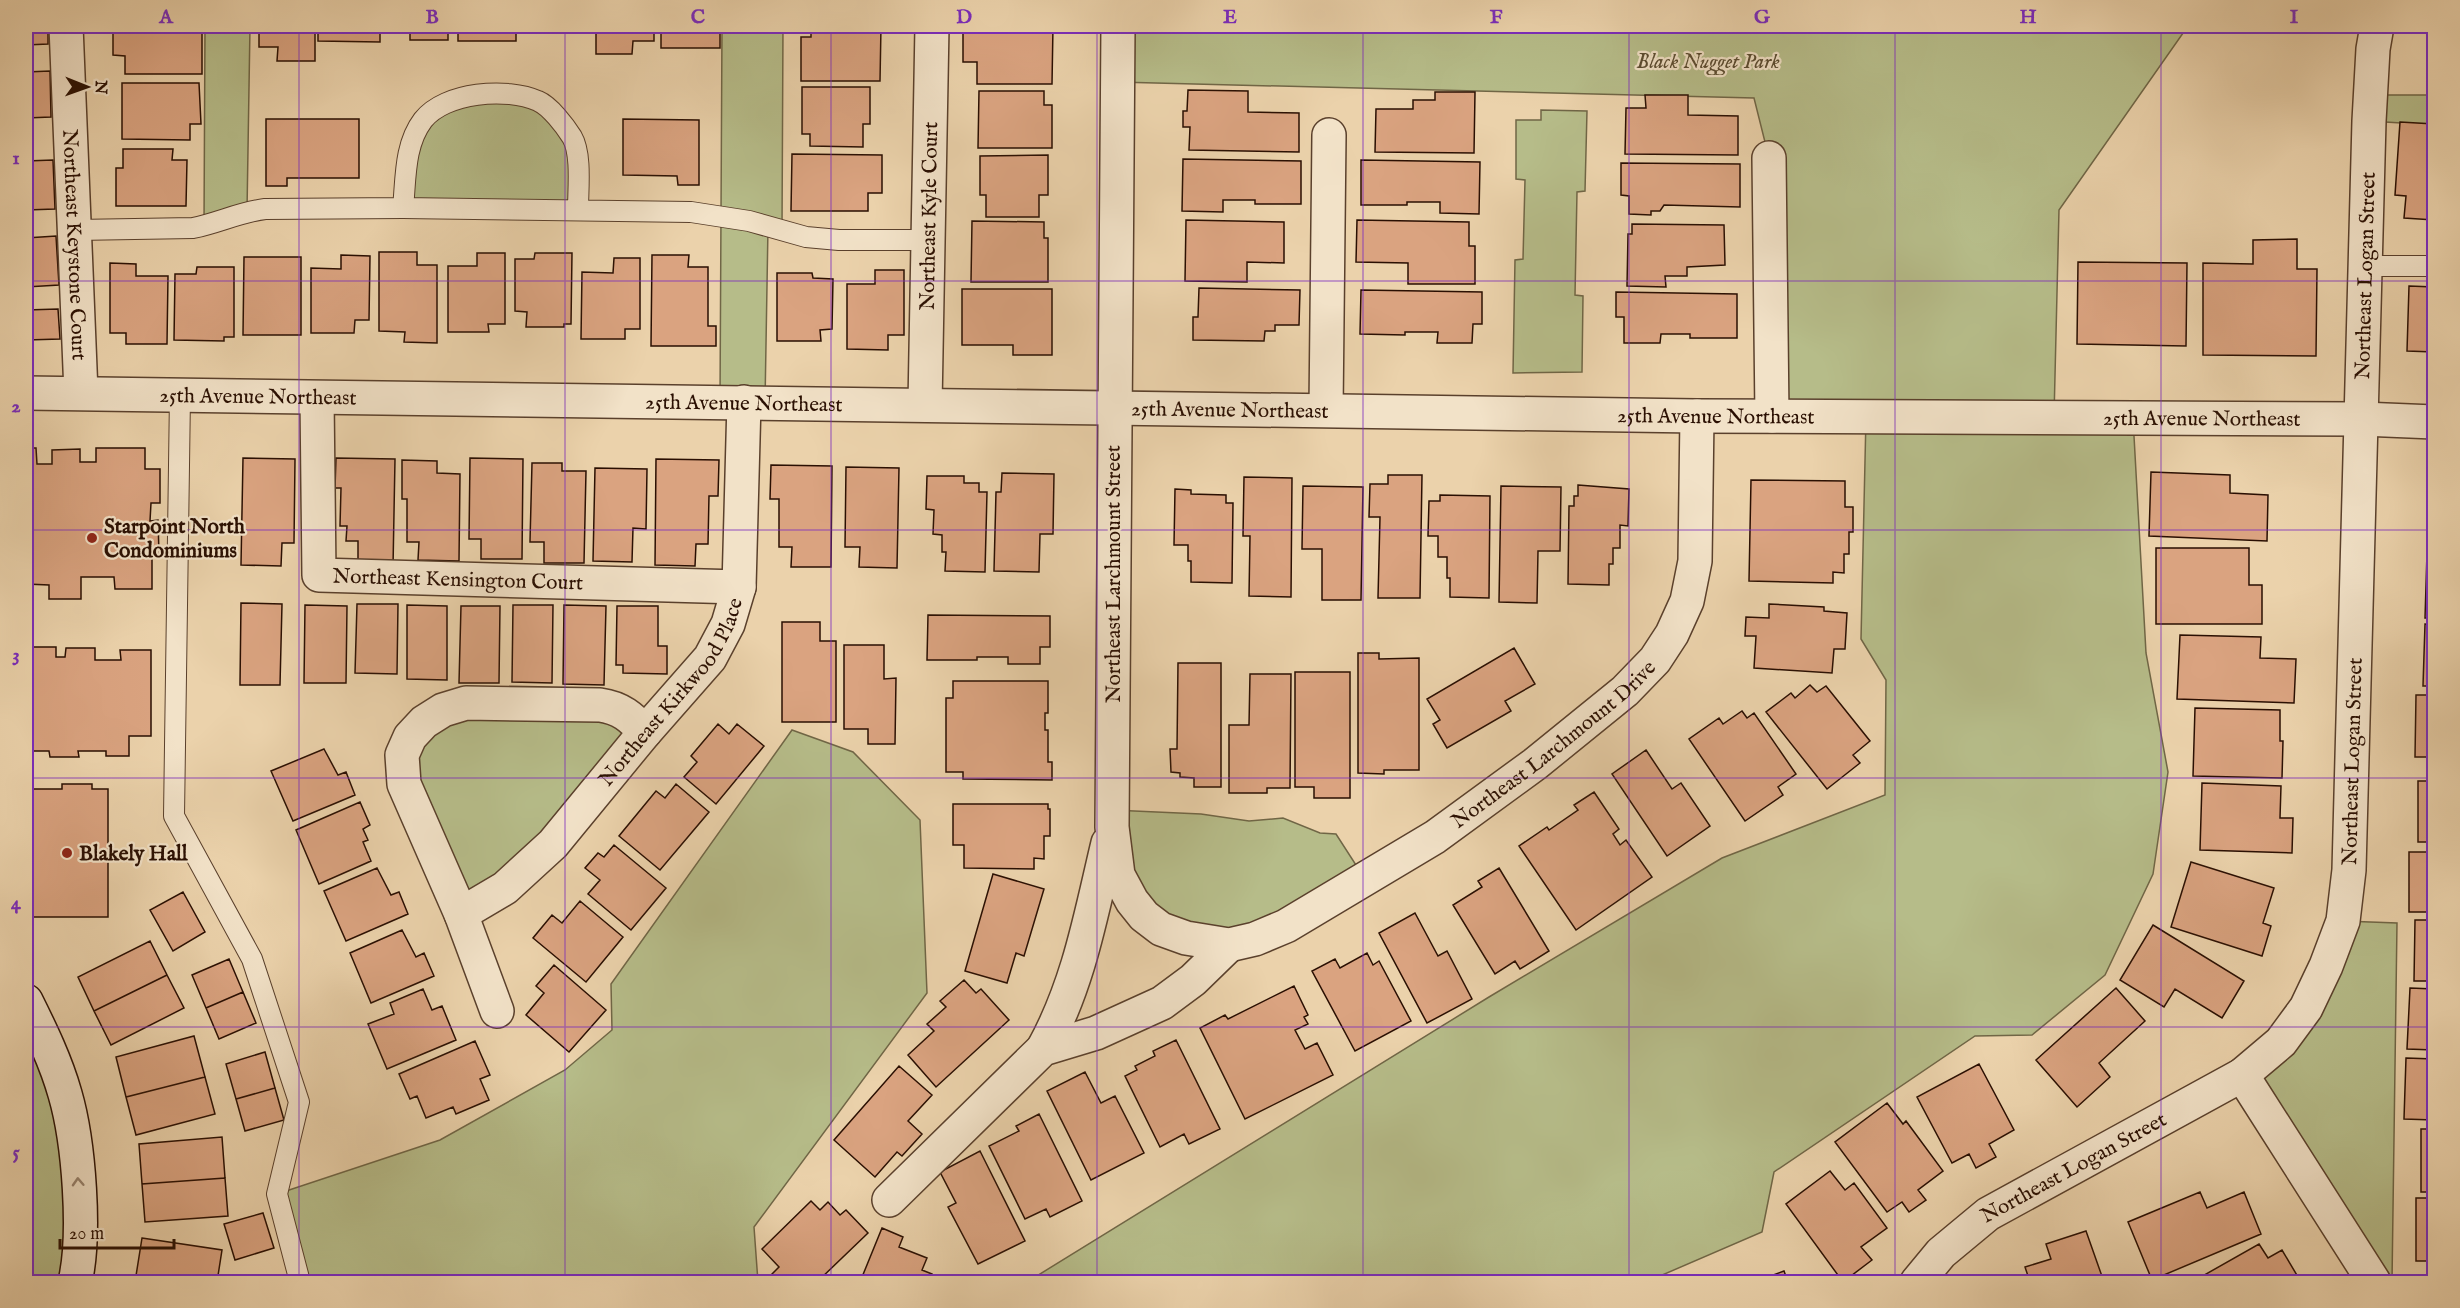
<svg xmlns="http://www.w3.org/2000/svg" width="2460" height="1308" font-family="'IM FELL English',serif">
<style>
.green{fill:#b6bc89;stroke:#706646;stroke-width:1.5}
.building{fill:#daa380;stroke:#2a0f02;stroke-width:1.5}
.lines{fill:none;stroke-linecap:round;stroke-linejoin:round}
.lane-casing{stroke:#5a402c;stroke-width:22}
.street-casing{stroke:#5a402c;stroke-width:36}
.secondary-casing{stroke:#2a0f02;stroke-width:36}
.lane{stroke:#f2e2c8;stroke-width:20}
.street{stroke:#f2e2c8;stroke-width:33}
.secondary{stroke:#f2e2c8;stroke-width:33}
.oneway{stroke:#98836f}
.grid{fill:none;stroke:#7b2cbf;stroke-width:1.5;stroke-opacity:0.55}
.poi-dot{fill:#8f2418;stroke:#f2e2c8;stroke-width:2}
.labels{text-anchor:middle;stroke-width:4.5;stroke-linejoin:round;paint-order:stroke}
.park-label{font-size:21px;font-style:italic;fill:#5b4c31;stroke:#f2e2c8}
.street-label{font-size:21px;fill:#2a0f02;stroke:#f2e2c8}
.poi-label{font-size:21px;font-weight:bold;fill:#2a0f02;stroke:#f2e2c8;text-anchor:start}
.neatline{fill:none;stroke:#7b2cbf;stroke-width:2}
.grid-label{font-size:20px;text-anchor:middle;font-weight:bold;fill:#7b2cbf}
</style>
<rect width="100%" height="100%" fill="#ebd2ab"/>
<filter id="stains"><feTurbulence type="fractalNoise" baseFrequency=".00333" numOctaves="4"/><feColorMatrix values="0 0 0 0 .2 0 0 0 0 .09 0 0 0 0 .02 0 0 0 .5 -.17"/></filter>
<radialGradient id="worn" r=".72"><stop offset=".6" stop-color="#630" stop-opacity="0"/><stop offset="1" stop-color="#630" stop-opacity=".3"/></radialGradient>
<path class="green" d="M205,26H250L247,211L204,226Z
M722,26H783L782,230L768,227L765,403L720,402Z
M1118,26H2188L2059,210L2054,417L2133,418L2146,653L2168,772L2153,874L2105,975L2032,1035L1975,1036L1774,1172L1762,1232L1646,1282H1027L1489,997L1722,858L1885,795L1886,680L1861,639L1866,417L1772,416L1769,158L1754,98L1117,82Z
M518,94L573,139L578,209L403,208L410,145L447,102Z
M2371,95H2434V125L2369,121Z
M1541,110L1587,111L1585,191L1577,192L1575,295L1583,296L1582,372L1513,373L1515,260L1523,259L1525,180L1516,179V120H1541Z
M600,705L645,732L461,914L404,784L424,722Z
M792,730L853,752L920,820L927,993L754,1227L758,1282H300L277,1194L440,1140L565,1070L612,1030L611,984Z
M1112,810L1201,814L1249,821L1283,818L1320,833L1336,834L1365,879L1255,939L1144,916Z
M2343,921L2397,923L2392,1282H2374L2242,1075L2281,1042Z
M26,1001L65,1095L75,1282H26Z"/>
<path class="building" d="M26,26H48V44L26,45Z
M113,26H202V74H125V56L113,55Z
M259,26H315V61H277L278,47H259Z
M318,26H380V42L318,41Z
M390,26H448V40H410V33H389Z
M458,26H516V41H458Z
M546,26H583V33H546Z
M596,26H654V41H633L632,54H596Z
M661,26H720V48H661Z
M811,26H881L880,81H801V37H811Z
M963,26H1053L1052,84H977V62H963Z
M50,71L51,117L26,118V72Z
M122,83H199L201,124H190V140L122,139Z
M802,87H870V124H863V147L810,146V134H802Z
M1188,90L1248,91V112L1299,113V152L1189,150L1190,127H1183V111H1187Z
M979,91H1044V105H1052V148H978Z
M1435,92H1475L1474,153L1375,152L1376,109H1413V100H1435Z
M1645,95H1688V115L1738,116V155L1625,154L1626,108H1646Z
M266,119H359V178H287V186H266Z
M623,119L699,120V185H678L677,176L623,175Z
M2400,122L2434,124V220L2404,218L2406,196L2395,195Z
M123,149H173L172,160H187L186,206H116V168H123Z
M792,154L882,155V193H868V211H791Z
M1048,155V195H1039V217H986V195H980V156Z
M1183,159L1301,161V204H1255V200H1223V212L1182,211Z
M53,160L55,209L26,210V161Z
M1361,160L1480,162L1479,214L1440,213V202H1407V205H1361Z
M1621,163L1740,164V207L1664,205L1660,211H1651V215L1629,214V196L1621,195Z
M1186,220L1284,222V263L1247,262V282L1185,281Z
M1357,220L1469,222V246H1475V284H1408V263L1356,262Z
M972,221L1044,222V238H1048V282H971Z
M1632,224L1724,225L1725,265L1687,267V276H1665L1666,287L1627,286L1628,234H1632Z
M56,236L59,285L26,287V238Z
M2297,239V269H2317L2316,356L2203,355V263L2253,264V240Z
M379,252H417V265H437V343L404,342L405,332L379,331Z
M477,253H505V324H488L489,332H448V266H477Z
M535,253H572L571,324H564V327H526L527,312L515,311V259H534Z
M341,255L370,256L369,320H355L354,333H311V268L341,269Z
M652,255H689L688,267H708V326H716V346H651Z
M244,257H301V335H243Z
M614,258H640V329H625V339H581L582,272L613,273Z
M2078,262L2187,263L2186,346L2077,344Z
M110,263L136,264V276H168L167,344H126V333H110Z
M197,267H234V337H224V341L174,340L175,274H196Z
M875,270H904V335H888V350L847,349V284H875Z
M777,273H812L813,278L833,279L832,329L820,330L821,341H777Z
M2409,286L2434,287V352L2407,351Z
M1199,288L1300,290L1299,325H1275V331H1265L1264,341L1193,340V317H1198Z
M962,289H1052V355H1013V345H962Z
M1361,290L1482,292V324H1473L1472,343H1437L1438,332H1405V335L1360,334Z
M1616,292L1737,294V338H1690V334H1661L1660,343H1624V317H1616Z
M58,309L60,339L26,340V310Z
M26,448H36L37,464H52V450L80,449V462H96V448H145V469H160V503H151L150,521L158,520L159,554H152V589H115L114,577H81V599H49V585L26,584Z
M243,458L295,459L294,543H282L281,566L241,565Z
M336,458L395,459L393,567L358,566V541H346L347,526H340L341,488H335Z
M470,458L523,459L522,559H481V539H469Z
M656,459L719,460L718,496H709L708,544H696L695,566L655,565Z
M402,460L437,461V473L460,474L459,561L418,560L419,542H407V499H402Z
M532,463H562V471H586L584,563H544V542H530Z
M771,465L832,466L831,567H791L792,547H779V499H770Z
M846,467L899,468L897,568L859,567L860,547H845Z
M595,468L647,469L646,529L633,528L632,562L593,561Z
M2151,472L2230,475V493L2268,495L2267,541L2149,536Z
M1002,473L1054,474L1053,534H1040L1039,572L994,571L996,492H1001Z
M1388,475H1422L1420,598H1378L1380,517H1369L1370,484H1388Z
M927,476H964V483H979V492H987L985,572L945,571L946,552H942V535L933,534L934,510L926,509Z
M2428,476H2434V548H2429Z
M1244,477L1292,478L1291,597L1249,596L1250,536H1243Z
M1751,480L1845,481V507H1853V532H1849V554H1844V573L1833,572V583L1749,581Z
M1578,485L1629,489L1628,526L1620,525V548H1613V564H1609V585L1568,584L1569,506H1574V496H1578Z
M1303,486L1363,487L1361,600H1322V549H1302Z
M1501,486L1561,487L1560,551H1538L1537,603L1499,602Z
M1175,489L1191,490V494L1226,495V503H1233L1232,583L1191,582V561H1188V545H1174Z
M1440,495L1490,496L1489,598L1450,597V578H1447V557H1438V536H1428L1429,501H1440Z
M2156,548H2249V585H2262V624H2156Z
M2427,553H2434V618H2425Z
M241,603L282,604L280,685H240Z
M357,604H398L397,674L355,673Z
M1769,604L1824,607V611L1847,613L1845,649H1834L1832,673L1754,668L1756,636H1745L1746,617L1769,618Z
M305,605L347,606L346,683H304Z
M407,605L447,606V680L407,679Z
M513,605H553L552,683L512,682Z
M564,605L606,606L604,685L563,684Z
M461,606H500L499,683H459Z
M617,606H658V646H667V674L623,673V665H616Z
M928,615L1050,616V647H1040V664H1008V657H977V660H927Z
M782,622H820V641H836V722H782Z
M2425,624L2434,625V686H2423Z
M2180,635L2261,637L2260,658L2296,659L2294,703L2177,699Z
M844,645H884V679L896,678L895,744H868V729H844Z
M26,647H56V657H65L66,648H95V660H121L120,650H151V736H129V756H106V751H78L79,757H50L49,751H26Z
M1514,648L1535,684L1505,701L1511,711L1447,748L1433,724L1440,720L1427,699Z
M1358,653H1379V659L1419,658V770H1384V774L1358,773Z
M1178,663H1221V787H1194V778L1180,777V773L1171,772L1170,749H1177Z
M1295,672H1350V798H1314V787H1295Z
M1250,674H1291L1290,788H1267V793H1229V725H1249Z
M953,681H1048V713H1045V730H1048V762H1052V780L963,779V772H946V698H953Z
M1810,685L1817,692L1826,686L1870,741L1853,755L1860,763L1827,789L1766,712L1791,693L1795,698Z
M2416,695H2434V757H2415Z
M2195,708L2280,710V741H2283L2282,778L2193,776Z
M1742,711L1747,718L1754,713L1796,774L1778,787L1783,795L1745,821L1689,739L1719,718L1723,724Z
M718,724L729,734L737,724L764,746L716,804L684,777L697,762L691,756Z
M324,749L338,775L346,772L355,795L293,821L271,771Z
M1646,750L1672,789L1681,783L1710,826L1667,856L1612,774Z
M2418,781H2434V842H2418Z
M2202,783L2281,786L2280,818H2293L2292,853L2200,850Z
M26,784H33V789H62V784H92V789H108V917H26Z
M676,784L709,812L660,870L619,836L656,791L665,798Z
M1594,792L1619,829L1613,834L1620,845L1626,840L1652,877L1576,930L1519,846L1547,827L1549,830L1578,810L1574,805Z
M360,802L370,825L363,829L368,840L363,842L371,861L319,884L296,830Z
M953,804H1048V809H1050V836H1044V859L1034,858V869L964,868V845H953Z
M614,845L666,888L631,930L588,894L600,880L585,868L598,853L604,857Z
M2409,852H2434V912H2409Z
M2191,862L2274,888L2263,923L2271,926L2262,956L2171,927Z
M377,868L391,895L399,892L408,914L346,941L324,891Z
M1499,868L1549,951L1520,969L1515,961L1495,974L1453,905L1482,887L1478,881Z
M993,874L1044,889L1024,956L1016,953L1007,983L965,971Z
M183,892L205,932L173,951L150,910Z
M580,901L623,937L586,982L533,938L552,915L562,923Z
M1415,913L1438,956L1447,951L1472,999L1427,1023L1379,933Z
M2415,920H2434V981H2414Z
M2153,925L2244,981L2222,1018L2175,989L2164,1007L2120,980Z
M402,930L416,957L424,953L434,976L371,1003L350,953Z
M150,941L167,975L94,1011L78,977Z
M1367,953L1373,965L1379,961L1411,1021L1355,1051L1312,971L1335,959L1340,968Z
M229,959L243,992L206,1008L192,975Z
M554,965L606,1010L569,1052L526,1015L544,993L536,986Z
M167,975L184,1008L111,1045L94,1011Z
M964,980L976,993L981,989L1009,1020L936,1087L908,1055L934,1031L927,1024L946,1007L940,1001Z
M1294,986L1308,1015L1304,1017L1308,1024L1295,1030L1305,1049L1317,1043L1333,1075L1245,1119L1200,1028L1225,1015L1228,1019Z
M2116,988L2145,1021L2099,1063L2110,1077L2077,1107L2036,1060Z
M2410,988L2434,989V1050L2407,1049Z
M423,989L432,1010L442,1006L456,1040L387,1069L368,1024L394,1014L390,1003Z
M243,992L256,1023L219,1039L206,1008Z
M194,1036L205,1077L126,1097L116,1057Z
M1176,1040L1220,1129L1189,1144L1184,1134L1160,1147L1125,1076L1137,1070L1135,1066L1155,1056L1153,1051Z
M475,1041L490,1075L480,1079L489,1100L456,1114L453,1107L426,1118L417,1096L410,1099L399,1074Z
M265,1052L275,1088L236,1099L226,1064Z
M2406,1058L2434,1059V1120L2404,1119Z
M1979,1064L2014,1130L1989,1144L1996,1157L1976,1168L1969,1154L1952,1163L1917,1097Z
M899,1066L932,1095L908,1121L922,1134L902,1156L897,1152L875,1177L834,1140Z
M1085,1072L1101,1103L1115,1096L1144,1153L1091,1180L1047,1091Z
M205,1077L215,1114L136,1135L126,1097Z
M275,1088L284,1120L245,1131L236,1099Z
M1887,1103L1903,1124L1906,1121L1943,1171L1918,1190L1926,1200L1909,1212L1902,1202L1887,1212L1835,1142Z
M1039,1114L1082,1201L1050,1217L1046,1209L1025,1219L989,1146L1019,1131L1016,1126Z
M2421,1129H2434V1192H2421Z
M222,1137L225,1178L142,1184L139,1144Z
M980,1151L1025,1241L978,1264L948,1207L956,1203L940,1172Z
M1830,1171L1845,1190L1854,1183L1887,1228L1861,1247L1872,1260L1843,1282L1786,1204Z
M225,1178L228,1216L145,1222L142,1184Z
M2200,1192L2207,1208L2244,1192L2261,1234L2152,1280L2128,1222Z
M2416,1198H2434V1261H2416Z
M811,1201L820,1210L828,1202L840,1215L846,1210L868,1233L817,1282H776L770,1276L779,1267L762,1249Z
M263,1213L274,1248L235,1260L224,1224Z
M882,1228L903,1237L899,1247L927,1258L922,1270L932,1274L929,1282H860Z
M2086,1231L2104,1282H2030L2025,1267L2051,1259L2046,1244Z
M142,1238L222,1250L217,1282H135Z
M2259,1244L2268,1258L2282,1250L2301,1282H2192Z
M1784,1271L1788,1282H1754Z
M240,1280L280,1282H240Z"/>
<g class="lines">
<defs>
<path id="lane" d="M403,208C406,179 404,145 423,120C445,92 507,87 538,101C550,106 565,126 572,137C582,154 578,190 578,209
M76,230L193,228C218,223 240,212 265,209L403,208L691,212L749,221L806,237L839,240H928
M2365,266H2434
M180,395L174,816L252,959L299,1102L277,1194L300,1282"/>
<g id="street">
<path id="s1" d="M66,26L81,393"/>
<path id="s2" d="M1118,26L1112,827L1118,875L1132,901L1144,916L1161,929L1186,938L1229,945L1255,939L1286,926L1435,837L1535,764L1625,691L1655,660L1672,634L1687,601L1695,561L1697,416"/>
<path d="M1769,158L1772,416"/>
<path id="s3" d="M26,393L1697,416L2362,419L2434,422"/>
<path id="s4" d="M317,398L319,575L739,587"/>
<path id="s5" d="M925,405L932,26"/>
<path d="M1326,410L1329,135"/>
<path id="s6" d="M461,914L505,888L553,844L645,732L710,658L728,624L739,587L744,402"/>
<path d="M497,1011L461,914L404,784L402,755L410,737L424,722L443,710L466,703L600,705C621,708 631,717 645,732"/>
<path d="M1043,1049C1079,984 1091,914 1108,843"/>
<path d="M2242,1075L2374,1282"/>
<path d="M889,1200L1043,1049L1096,1033L1162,1003L1193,980L1229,945"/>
<path id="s7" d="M1917,1282L1941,1253L1988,1214L2242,1075L2281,1042L2306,1008L2326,966L2343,921L2349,870L2369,121L2373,49L2377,26"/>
</g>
<path id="secondary" d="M26,1001C41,1031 56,1062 65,1094C79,1142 86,1235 75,1282"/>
</defs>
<use href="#lane" class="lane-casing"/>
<use href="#street" class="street-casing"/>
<use href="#secondary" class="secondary-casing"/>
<use href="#lane" class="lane"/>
<use href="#street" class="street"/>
<use href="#secondary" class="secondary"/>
</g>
<defs><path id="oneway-chevron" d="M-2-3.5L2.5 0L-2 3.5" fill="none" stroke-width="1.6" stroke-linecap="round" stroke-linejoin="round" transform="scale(1.5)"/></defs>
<use class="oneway" href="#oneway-chevron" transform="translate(78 1182) rotate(-93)"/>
<path class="grid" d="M299,26V1282M565,26V1282M831,26V1282M1097,26V1282M1363,26V1282M1629,26V1282M1895,26V1282M2161,26V1282M26,281H2434M26,530H2434M26,778H2434M26,1027H2434"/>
<g class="poi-dot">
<circle cx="92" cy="538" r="6"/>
<circle cx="67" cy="853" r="6"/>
</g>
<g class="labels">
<g class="park-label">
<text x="1708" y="68">Black Nugget Park</text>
</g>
<g class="street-label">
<text dy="7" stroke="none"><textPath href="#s5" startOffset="189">Northeast Kyle Court</textPath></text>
<text dy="7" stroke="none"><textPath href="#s1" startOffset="219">Northeast Keystone Court</textPath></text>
<text dy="7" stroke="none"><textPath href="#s7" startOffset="1222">Northeast Logan Street</textPath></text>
<text dy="7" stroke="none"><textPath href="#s3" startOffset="232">25th Avenue Northeast</textPath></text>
<text dy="7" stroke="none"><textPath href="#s3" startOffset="718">25th Avenue Northeast</textPath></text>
<text dy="7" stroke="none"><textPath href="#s3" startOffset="1204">25th Avenue Northeast</textPath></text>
<text dy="7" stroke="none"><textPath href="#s3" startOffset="1690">25th Avenue Northeast</textPath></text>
<text dy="7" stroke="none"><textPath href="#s3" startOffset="2176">25th Avenue Northeast</textPath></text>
<text transform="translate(1113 574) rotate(-90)" y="7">Northeast Larchmount Street</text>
<text dy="7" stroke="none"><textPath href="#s4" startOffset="316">Northeast Kensington Court</textPath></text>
<text dy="7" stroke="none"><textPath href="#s6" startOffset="310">Northeast Kirkwood Place</textPath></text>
<text dy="7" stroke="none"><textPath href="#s2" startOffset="1374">Northeast Larchmount Drive</textPath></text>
<text dy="7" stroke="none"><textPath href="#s7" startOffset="736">Northeast Logan Street</textPath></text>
<text dy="7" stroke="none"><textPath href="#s7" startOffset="196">Northeast Logan Street</textPath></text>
</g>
<g class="poi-label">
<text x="104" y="533">Starpoint North<tspan x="104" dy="24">Condominiums</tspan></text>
<text x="79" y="860">Blakely Hall</text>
</g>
</g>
<rect width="2460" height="1308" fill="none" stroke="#ebd2ab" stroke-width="66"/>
<g transform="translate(87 87) rotate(91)" stroke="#f2e2c8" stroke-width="4.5" paint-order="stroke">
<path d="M0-4.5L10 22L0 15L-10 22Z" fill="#2a0f02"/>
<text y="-9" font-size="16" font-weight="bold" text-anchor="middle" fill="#2a0f02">N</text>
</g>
<path d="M60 1239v9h114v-9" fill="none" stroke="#2a0f02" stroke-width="3"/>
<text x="69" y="1239" font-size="18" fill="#2a0f02" stroke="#f2e2c8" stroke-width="4.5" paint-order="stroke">20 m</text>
<rect x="33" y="33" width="2394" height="1242" class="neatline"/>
<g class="grid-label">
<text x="166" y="23">A</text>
<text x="432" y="23">B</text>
<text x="698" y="23">C</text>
<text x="964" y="23">D</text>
<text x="1230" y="23">E</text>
<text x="1496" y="23">F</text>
<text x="1762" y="23">G</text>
<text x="2028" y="23">H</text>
<text x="2294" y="23">I</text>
<text x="16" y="164">1</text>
<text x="16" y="412">2</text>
<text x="16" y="661">3</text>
<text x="16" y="909">4</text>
<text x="16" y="1158">5</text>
</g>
<rect width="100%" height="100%" filter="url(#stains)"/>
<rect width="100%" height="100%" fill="url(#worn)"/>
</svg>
